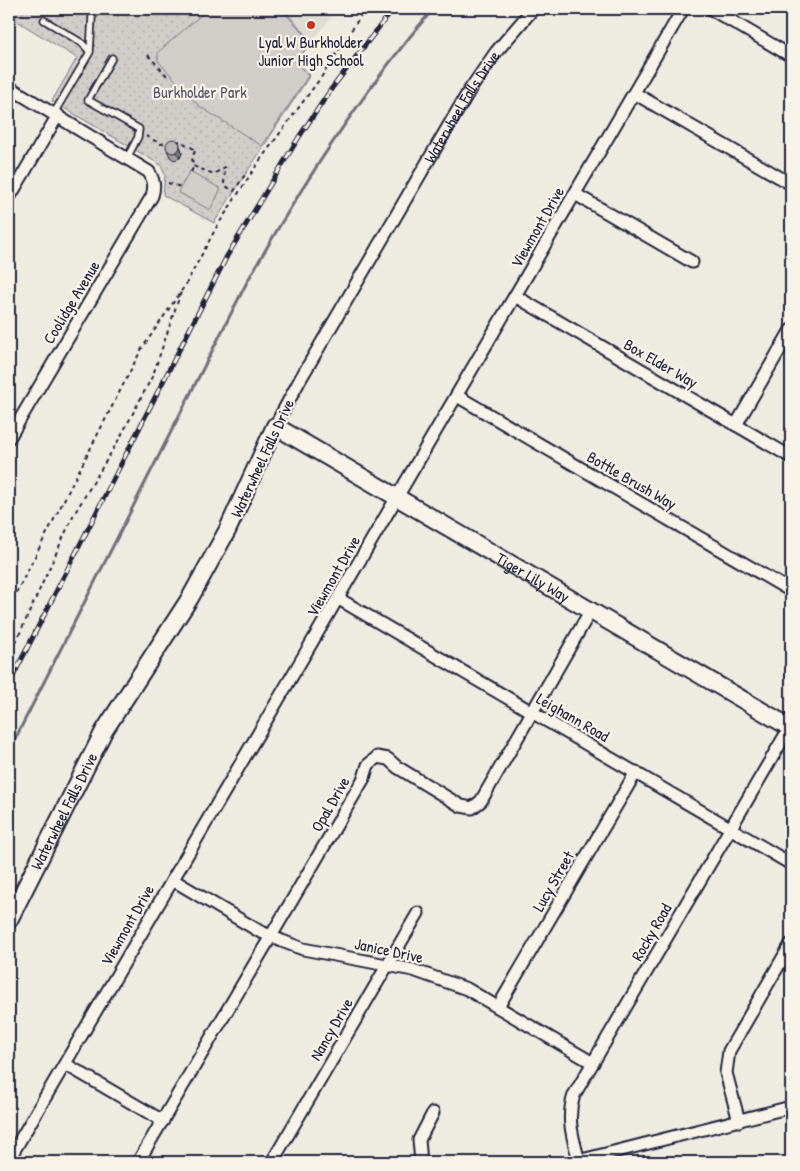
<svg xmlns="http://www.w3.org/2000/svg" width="800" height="1171" font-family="'Patrick Hand',sans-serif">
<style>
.built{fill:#dfdcd4}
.green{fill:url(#green-dots);stroke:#7a7882}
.pitch{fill:#d1cdc9;stroke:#7a7882}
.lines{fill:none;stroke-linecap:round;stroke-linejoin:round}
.stream{stroke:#716f7b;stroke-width:3}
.lane-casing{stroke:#22223b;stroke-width:9}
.street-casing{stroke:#22223b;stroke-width:15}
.secondary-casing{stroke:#22223b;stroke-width:20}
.path{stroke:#22223b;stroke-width:2;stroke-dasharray:4 4;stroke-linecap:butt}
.lane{stroke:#f7f3e8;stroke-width:5.5}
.street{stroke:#f7f3e8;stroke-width:11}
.secondary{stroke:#f7f3e8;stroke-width:16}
.rail-casing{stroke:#22223b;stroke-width:5}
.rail{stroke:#f7f3e8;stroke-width:3;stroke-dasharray:9;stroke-linecap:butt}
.wall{fill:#a19e9d;stroke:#22223b}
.shaded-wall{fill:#838180;stroke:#22223b}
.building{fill:#bbb8b7;stroke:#22223b}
.poi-dot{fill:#c8321e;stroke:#f7f3e8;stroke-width:2}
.labels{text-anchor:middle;stroke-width:4.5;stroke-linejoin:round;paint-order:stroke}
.poi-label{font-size:16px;fill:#22223b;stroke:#f7f3e8}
.park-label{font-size:16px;fill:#575566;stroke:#f7f3e8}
.street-label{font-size:16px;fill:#22223b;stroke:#f7f3e8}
</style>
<defs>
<pattern id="green-dots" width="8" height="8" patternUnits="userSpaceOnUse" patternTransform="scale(1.25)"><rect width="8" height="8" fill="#d1cdc9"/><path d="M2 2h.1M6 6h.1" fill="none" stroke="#b3b0ae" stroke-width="1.8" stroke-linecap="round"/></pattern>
</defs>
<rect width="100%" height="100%" fill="#eeebe1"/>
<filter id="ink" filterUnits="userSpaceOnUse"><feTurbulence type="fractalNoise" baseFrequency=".02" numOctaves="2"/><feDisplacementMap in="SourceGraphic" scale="10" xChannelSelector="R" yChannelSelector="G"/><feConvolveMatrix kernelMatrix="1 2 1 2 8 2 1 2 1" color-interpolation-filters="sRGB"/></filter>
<g filter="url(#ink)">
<path class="built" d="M283,9H338L312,41Z"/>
<path class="green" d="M9,9H283L312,41L297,61L310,75L214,223L163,195L165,175L161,165L52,101L77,58L9,16Z"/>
<path class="pitch" d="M208,9H281L311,41L296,62L308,76L262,146L199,106L158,61V52Z
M190,171L221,189L210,210L178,192Z"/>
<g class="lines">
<path class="stream" d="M9,751L247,282C301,186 361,93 433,9"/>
<defs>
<path id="lane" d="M44,20L82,43L90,52
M112,58L88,100L139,129L138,137L127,158
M54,113L90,52L92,17L98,9"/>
<g id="street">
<path d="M711,9L791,56"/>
<path d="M9,87L149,172C154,181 155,186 152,196L9,438"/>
<path d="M634,93L791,184"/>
<path d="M575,194L692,262"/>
<path d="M9,198L58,115"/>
<path d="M515,296L791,457"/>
<path d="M457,396L791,591"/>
<path d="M736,425L791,330"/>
<path id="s1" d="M275,426L301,378L469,91L496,52L533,9"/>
<path d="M339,599L791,864"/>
<path d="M173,880L259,931L282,941L303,949L413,970L467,989L593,1063"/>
<path d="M498,1007L636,772"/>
<path d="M65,1064L163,1121"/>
<path d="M739,1121L726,1073L729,1051L791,944"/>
<path d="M9,1159L683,9"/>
<path d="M579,1161C573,1138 566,1119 574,1095L790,727"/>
<path d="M138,1162L364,778L368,765L377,757L388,759L397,767L461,806L472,808L481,801L591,610"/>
<path d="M272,1162L418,913"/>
<path d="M421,1162L419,1140L433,1113"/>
<path d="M574,1162L791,1107"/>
</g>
<g id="secondary">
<path id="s2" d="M9,920L104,731L190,598L227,531L275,426L791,728"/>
</g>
</defs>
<use href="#lane" class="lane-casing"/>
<use href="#street" class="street-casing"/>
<use href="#secondary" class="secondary-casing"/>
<path class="path" d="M148,55L168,77
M146,136L161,144L169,143
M176,142L180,141L196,150L192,157L193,166L214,174L225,167L224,185L234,191L244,176L248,179
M191,172L194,166
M168,183L181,187
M9,607L141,350L186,284L216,228L258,163L322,76L365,9
M9,657L73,516L121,436L153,375L181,292"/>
<use href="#lane" class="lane"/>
<use href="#street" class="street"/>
<use href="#secondary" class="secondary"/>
<defs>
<path id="rail" d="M9,684L227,256L299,137L332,88L393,9"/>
</defs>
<use href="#rail" class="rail-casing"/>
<use href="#rail" class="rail"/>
</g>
<path class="wall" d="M181,148L182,153L180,158L174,160L170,157L167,150Z"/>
<path class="shaded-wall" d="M179,142L182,153L180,158L177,152Z"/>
<path class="building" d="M166 146a7 7 0 1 1 14 0a7 7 0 1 1-14 0Z"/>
</g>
<circle class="poi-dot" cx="311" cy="25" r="5"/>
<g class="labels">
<g class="poi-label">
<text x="311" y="48">Lyal W Burkholder<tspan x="311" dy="18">Junior High School</tspan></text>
</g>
<g class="park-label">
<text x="200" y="98">Burkholder Park</text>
</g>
<g class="street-label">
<text dy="6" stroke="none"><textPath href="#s1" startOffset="370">Waterwheel Falls Drive</textPath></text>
<text transform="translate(537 227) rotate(-60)" y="6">Viewmont Drive</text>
<text transform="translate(71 302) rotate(-59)" y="6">Coolidge Avenue</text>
<text transform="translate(661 363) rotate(30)" y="6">Box Elder Way</text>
<text transform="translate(262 458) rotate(-65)" y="6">Waterwheel Falls Drive</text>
<text transform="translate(632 480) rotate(30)" y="6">Bottle Brush Way</text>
<text transform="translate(333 576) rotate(-60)" y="6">Viewmont Drive</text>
<text dy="6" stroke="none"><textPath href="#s2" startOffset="861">Tiger Lily Way</textPath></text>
<text transform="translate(573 717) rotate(30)" y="6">Leighann Road</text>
<text transform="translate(330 804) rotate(-60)" y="6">Opal Drive</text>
<text dy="6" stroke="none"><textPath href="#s2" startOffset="122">Waterwheel Falls Drive</textPath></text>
<text transform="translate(553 881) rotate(-60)" y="6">Lucy Street</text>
<text transform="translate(127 925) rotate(-60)" y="6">Viewmont Drive</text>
<text transform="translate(651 932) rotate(-60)" y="6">Rocky Road</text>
<text transform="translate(389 950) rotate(12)" y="6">Janice Drive</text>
<text transform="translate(331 1029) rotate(-60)" y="6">Nancy Drive</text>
</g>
</g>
<rect width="800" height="1171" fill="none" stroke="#f7f3e8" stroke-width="30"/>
<rect x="15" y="15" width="770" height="1141" fill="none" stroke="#22223b" stroke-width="2" filter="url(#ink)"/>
</svg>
